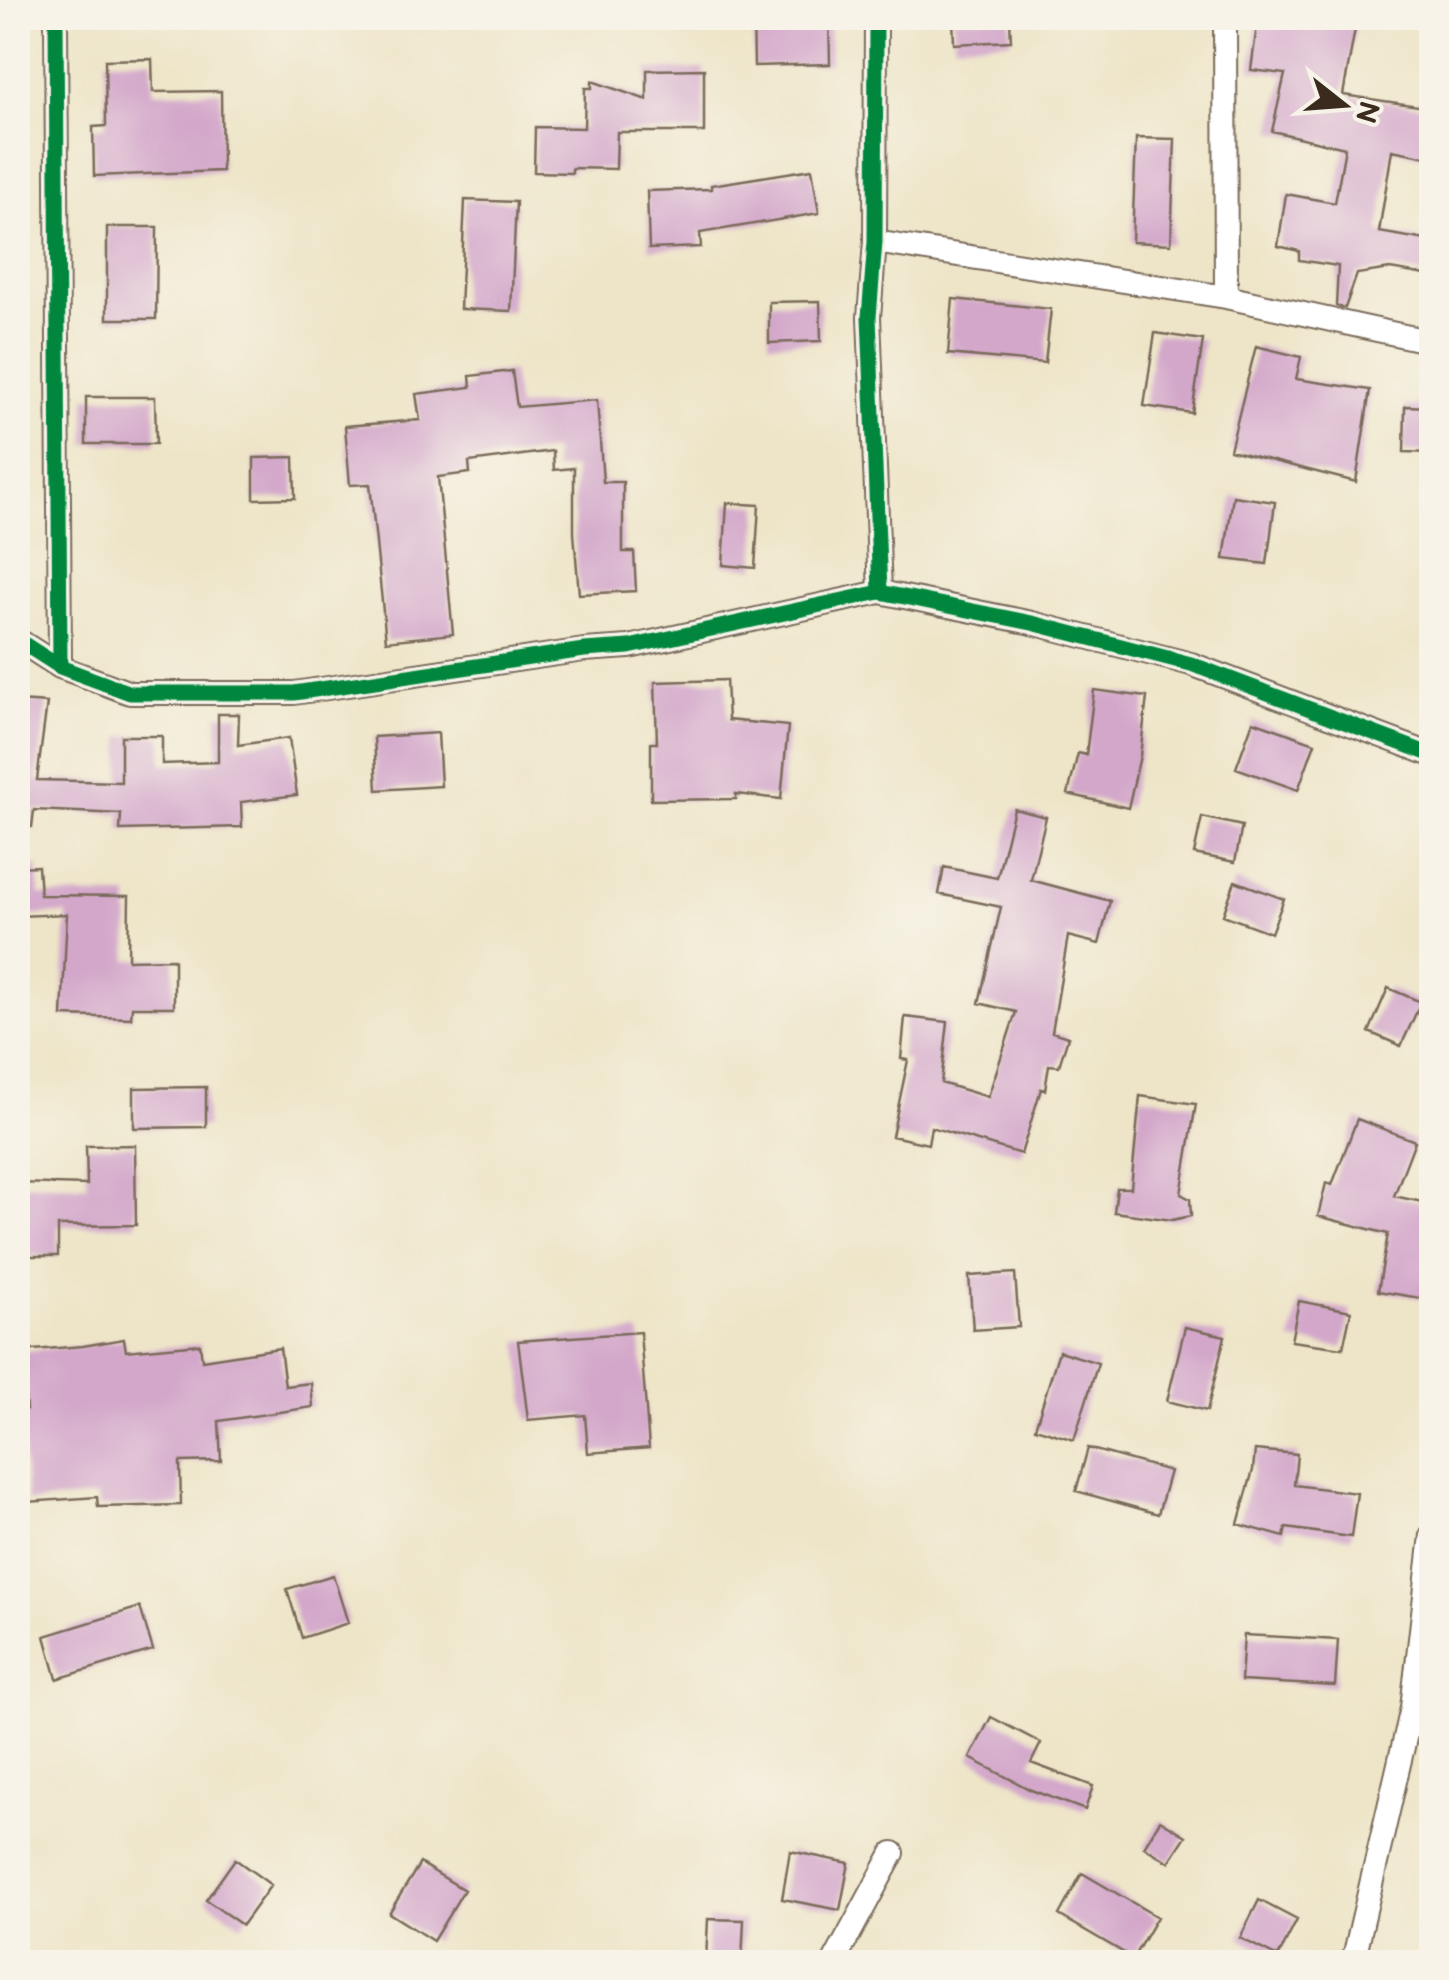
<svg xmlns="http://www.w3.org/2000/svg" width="1449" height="1980" font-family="'Balsamiq Sans',sans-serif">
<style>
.building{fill:#d3a7ca}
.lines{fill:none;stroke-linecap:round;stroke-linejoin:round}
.street-casing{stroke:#7a6b5a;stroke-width:26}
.street{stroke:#fff;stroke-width:22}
.cycleway-casing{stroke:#f7f3e8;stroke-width:21}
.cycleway{stroke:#00873e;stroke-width:15}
</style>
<rect width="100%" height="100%" fill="#f7f3e8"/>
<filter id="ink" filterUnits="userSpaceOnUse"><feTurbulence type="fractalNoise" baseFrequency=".01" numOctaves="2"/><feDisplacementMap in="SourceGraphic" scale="20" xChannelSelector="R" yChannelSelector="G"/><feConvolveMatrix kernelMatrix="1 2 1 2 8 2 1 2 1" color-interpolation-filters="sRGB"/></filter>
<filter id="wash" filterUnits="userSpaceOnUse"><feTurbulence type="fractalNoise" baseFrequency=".0048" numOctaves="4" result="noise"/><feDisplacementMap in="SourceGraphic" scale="40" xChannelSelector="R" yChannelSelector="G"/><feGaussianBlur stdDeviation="2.25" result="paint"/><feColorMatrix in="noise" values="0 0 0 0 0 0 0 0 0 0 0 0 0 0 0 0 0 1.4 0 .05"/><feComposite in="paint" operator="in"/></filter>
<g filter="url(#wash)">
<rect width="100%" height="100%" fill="#eee5c8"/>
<g id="blocks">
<path class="building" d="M753,18H829L830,64L754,66Z
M953,18H1010L1011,41L954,44Z
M1258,18H1357L1343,95L1432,108V158L1392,150L1379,232L1432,241V276L1390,269L1357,274L1345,308L1336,306L1338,266L1299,260V251L1278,246L1286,194L1335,203L1345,148L1272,131L1285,74L1251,70Z
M152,59L153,92L221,91L222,171L94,176L93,127L106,126L105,60Z
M704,69V132H617L616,169L572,168V173L534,172L535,127L584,128L585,88H592V81L647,100V70Z
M1136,138L1175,139L1171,244L1132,242Z
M812,169L819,213L700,233L701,247L649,249L647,191L711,189V185Z
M465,200L516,202L511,311L460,309Z
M107,227H157L156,319H107Z
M953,299L1051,309L1045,363L948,354Z
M820,301L821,341L769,343V302Z
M1155,333L1203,340L1192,413L1144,406Z
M1256,346L1301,357L1296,379L1370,390L1356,482L1230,450Z
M512,371L517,407L597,400L603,482H623V552H634L636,591L579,594L574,533V468L554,470L553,451L469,462L470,473L438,477L453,634L386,641L370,484L350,485L345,426L420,420L416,394L471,387L470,376Z
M86,397H155L156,444H86Z
M1405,406L1432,407V453L1404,452Z
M294,457L295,498L254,499V458Z
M1233,496L1275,502L1267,564L1224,559Z
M727,503L759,505L755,568L723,565Z
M726,680L728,720L788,726L781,799L736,794V799L651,800V743H657L655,682Z
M1094,690L1147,697L1140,756L1128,808L1068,794L1078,753L1086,755Z
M18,701L47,703L37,780L121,782V736H162V764L218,762V714H239L238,745L289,738L297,795L241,802L242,827L120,830L121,814L34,810L32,827L18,826Z
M1253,721L1315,743L1298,790L1236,768Z
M438,733L441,786L377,790L374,737Z
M1014,809L1046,817L1031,880L1110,901L1099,944L1068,936L1052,1032L1068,1037L1059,1066L1049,1065L1045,1090L1041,1089L1021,1154L931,1127L928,1144L892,1136L908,1060L901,1059L905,1017L948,1022L941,1083L988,1097L1016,1012L979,1003L1001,907L939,894L944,867L997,878Z
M1202,817L1242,826L1235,862L1194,854Z
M38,866L40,895L129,896L128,960L174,959V1007H132L131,1018L62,1016L67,914L18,916V867Z
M1235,881L1284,899L1271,933L1223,915Z
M1388,988L1421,1002L1401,1046L1369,1032Z
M206,1087V1127L134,1128V1088Z
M1140,1096L1196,1104L1181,1194L1190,1199L1191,1216L1172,1220L1114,1212L1117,1188H1131Z
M1357,1119L1415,1141L1394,1196L1432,1204V1300L1378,1291L1388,1234L1318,1216L1326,1183L1332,1185Z
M135,1145L136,1225L58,1226V1256H18V1183L87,1185L86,1146Z
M1015,1273L1019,1327L973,1330L969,1276Z
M1299,1301L1351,1311L1343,1348L1291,1341Z
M1185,1327L1225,1336L1207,1411L1167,1401Z
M640,1332L649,1448L588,1453L585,1415L528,1420L518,1341Z
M124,1339L126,1351L200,1344L202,1360L280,1348L285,1386L311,1383L313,1407L219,1421L221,1461L180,1462L181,1505L98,1507L97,1497L27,1502L21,1411L26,1410L22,1351L83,1346Z
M1059,1351L1098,1363L1074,1440L1035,1428Z
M1088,1448L1170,1471L1158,1514L1076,1491Z
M1255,1450L1297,1454L1294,1485L1357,1493L1351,1537L1286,1528L1284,1537L1238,1524L1253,1470Z
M333,1575L348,1623L302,1638L287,1589Z
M140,1607L153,1650L57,1679L45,1636Z
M1244,1635L1338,1640L1335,1686L1241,1681Z
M991,1717L1041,1743L1031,1763L1093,1786L1085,1810L1031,1790L970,1758Z
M1160,1820L1186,1836L1169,1862L1144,1847Z
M790,1851L849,1863L840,1910L782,1899Z
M235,1859L271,1885L242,1925L206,1900Z
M420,1863L464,1890L433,1941L389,1913Z
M1082,1873L1157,1917L1133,1958L1059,1915Z
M1259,1900L1297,1920L1278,1957L1240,1938Z
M708,1919L744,1920L742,1962L706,1961Z"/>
</g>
</g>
<g filter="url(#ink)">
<use href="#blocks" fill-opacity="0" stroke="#7a6b5a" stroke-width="2.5"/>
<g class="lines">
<defs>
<path id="street" d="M56,18L60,667
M876,18L875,242L869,317L880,592
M1225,18L1226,297
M875,242L1226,297L1432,342
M18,640L60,667L130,693H294L584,650L629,647L880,592L1032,623L1191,664L1432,755
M834,1962L893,1853
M1353,1962L1412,1708L1432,1535"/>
</defs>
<use href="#street" class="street-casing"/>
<use href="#street" class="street"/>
<defs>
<path id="cycleway" d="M56,18L60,667
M876,18L875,242L869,317L880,592
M18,640L60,667L130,693H294L584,650L629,647L880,592L1032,623L1191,664L1432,755"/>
</defs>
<use href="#cycleway" class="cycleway-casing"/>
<use href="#cycleway" class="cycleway"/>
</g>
</g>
<rect width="1449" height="1980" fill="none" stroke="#f7f3e8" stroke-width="60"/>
<g transform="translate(1344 105) rotate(107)" stroke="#f7f3e8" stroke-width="8" paint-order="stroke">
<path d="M0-8L18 38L0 25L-18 38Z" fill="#3b2a1e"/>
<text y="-15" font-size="28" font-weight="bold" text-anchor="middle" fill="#3b2a1e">N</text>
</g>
</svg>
